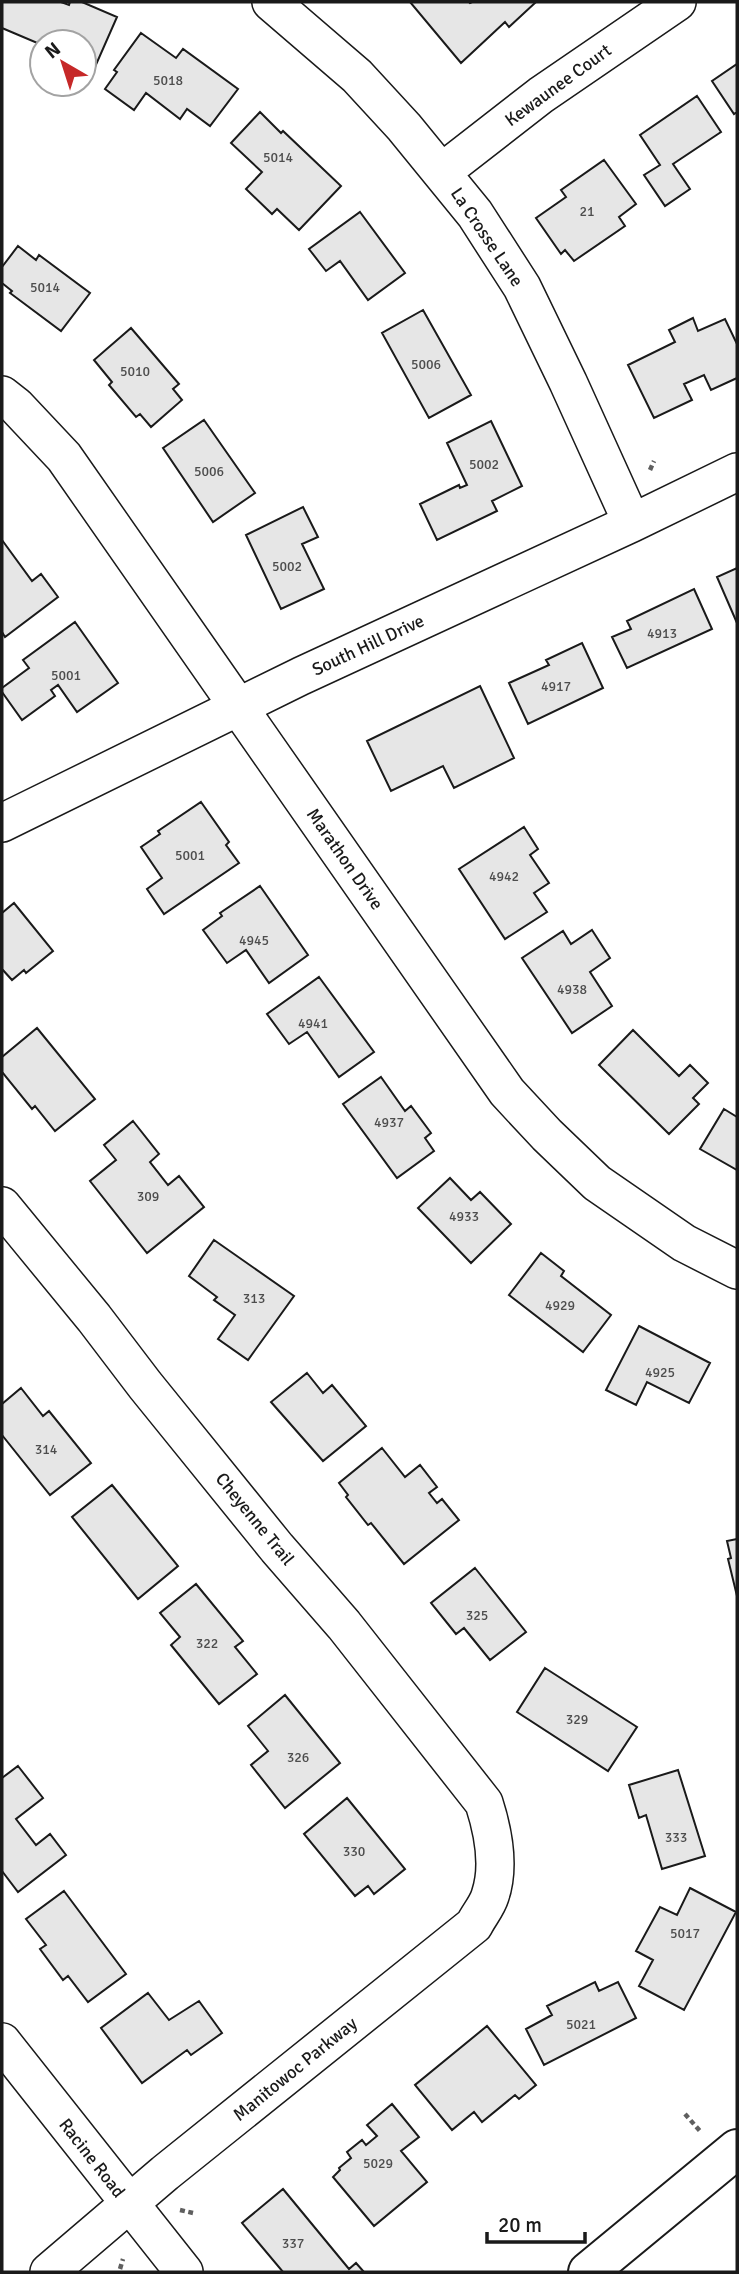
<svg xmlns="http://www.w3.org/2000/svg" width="739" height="2274" font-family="Signika,sans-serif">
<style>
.building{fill:#e6e6e6;stroke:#1a1a1a;stroke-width:2}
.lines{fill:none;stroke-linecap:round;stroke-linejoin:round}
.minor-casing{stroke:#1a1a1a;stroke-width:40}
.major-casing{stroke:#1a1a1a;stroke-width:42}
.path{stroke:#5f5f5f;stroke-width:4.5;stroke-dasharray:5 3.5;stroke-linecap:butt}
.minor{stroke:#fff;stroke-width:37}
.major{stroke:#fff;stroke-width:38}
.labels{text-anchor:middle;stroke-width:5;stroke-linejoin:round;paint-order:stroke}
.number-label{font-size:14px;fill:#4d4d4d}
.street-label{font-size:18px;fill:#1a1a1a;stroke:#fff}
</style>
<rect width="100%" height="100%" fill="#fff"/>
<path class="building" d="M2,2H61L69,5L70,2H82L117,17L95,67L84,63V42H42V45L2,28Z
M410,2H469L470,3L472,2H536L509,27L505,22L461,63Z
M141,33L176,58L183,49L238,89L210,126L187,109L180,119L146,93L134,110L105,89L117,72L114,70Z
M737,64V112L734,114L712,81Z
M697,96L721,132L673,164L690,189L665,206L644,175L660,165L640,135Z
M260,112L281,133L283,131L341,186L299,230L277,209L272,214L246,189L262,172L231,143Z
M604,160L636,204L619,217L625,226L574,261L565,250L561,254L536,218L566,197L561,190Z
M360,212L405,273L368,300L340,261L326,271L309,249Z
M18,246L36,260L39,255L90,293L61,331L10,293L12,291L2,283V267Z
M423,310L471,395L429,418L382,333Z
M693,318L698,331L725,319L737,344V378L711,390L704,375L684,384L692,400L654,418L628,365L675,342L669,330Z
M131,328L179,384L173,389L182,400L151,427L140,414L136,417L109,385L112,382L94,360Z
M204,420L255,493L213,522L163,448Z
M491,421L522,486L492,501L497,511L437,540L420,504L459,485L460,488L467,485L447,443Z
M303,507L318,537L302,544L324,589L281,609L246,535Z
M2,540L32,581L41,574L58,597L5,637L2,632Z
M737,568V623L717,577Z
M694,589L712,629L627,668L612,637L631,629L627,621Z
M75,622L118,683L77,712L58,685L51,690L55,696L22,720L2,692V688L29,668L23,660Z
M582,643L603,688L528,724L509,683L549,665L546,660Z
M480,686L514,758L454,788L443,766L391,791L367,741Z
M201,802L229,842L226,845L239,863L164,914L147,889L162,878L141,847L160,834L158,831Z
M524,827L538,849L530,855L549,883L534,893L547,912L505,939L459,869Z
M260,886L308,955L269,983L246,950L227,963L203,930L222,916L220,913Z
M14,903L53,951L26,973L24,970L12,980L2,969V913Z
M592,930L610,958L590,972L612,1006L572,1033L522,958L563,931L571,944Z
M319,977L374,1052L339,1077L307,1032L289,1044L267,1014Z
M37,1028L95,1099L55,1131L35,1106L32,1109L2,1072V1057Z
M633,1030L679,1076L690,1065L708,1083L693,1098L699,1104L669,1134L599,1065Z
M381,1077L405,1111L411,1106L431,1133L425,1138L434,1151L397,1178L343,1104Z
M724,1109L737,1117V1170L700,1149Z
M133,1121L159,1154L150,1162L168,1185L179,1176L204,1207L147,1253L90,1181L116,1160L104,1145Z
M450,1178L471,1200L480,1192L511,1224L471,1263L418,1208Z
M214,1240L294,1296L248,1360L218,1339L235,1315L214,1300L217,1297L189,1276Z
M541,1253L564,1271L561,1276L611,1315L583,1352L509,1295Z
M639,1326L710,1363L689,1403L647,1382L636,1405L606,1390Z
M307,1373L323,1393L332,1385L366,1426L323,1461L271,1402Z
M21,1388L43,1416L49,1411L91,1463L50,1495L2,1435V1404Z
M382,1448L405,1477L420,1465L437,1487L429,1493L437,1503L442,1499L459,1520L404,1564L371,1523L368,1525L346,1497L348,1495L339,1483Z
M112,1485L178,1566L138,1599L72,1517Z
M737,1539V1596L728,1559L731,1558L727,1541Z
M475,1568L526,1632L490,1660L464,1628L456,1634L431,1603Z
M196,1584L243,1641L235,1647L257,1674L219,1704L171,1645L180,1637L160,1613Z
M545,1668L637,1727L608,1771L517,1712Z
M285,1695L340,1763L285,1808L251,1765L268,1751L248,1726Z
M18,1766L43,1798L16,1819L36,1845L50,1834L66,1855L18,1892L2,1871V1778Z
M678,1770L705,1856L662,1869L646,1815L639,1818L629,1785Z
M347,1798L405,1869L374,1894L368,1886L355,1896L304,1834Z
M690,1888L736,1912L684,2010L639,1986L653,1960L636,1951L660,1907L677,1915Z
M64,1891L126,1974L88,2002L68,1976L63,1980L40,1949L46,1945L26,1919Z
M595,1982L599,1991L618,1982L636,2018L544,2065L526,2029L552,2015L547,2006Z
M148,1993L169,2020L199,2001L222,2033L191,2055L187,2050L142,2083L101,2028Z
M487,2026L536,2085L519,2099L515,2095L482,2122L474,2112L452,2130L415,2085Z
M392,2104L419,2137L401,2151L427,2182L374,2226L333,2177L340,2170L339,2168L351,2158L347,2152L362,2140L366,2145L377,2136L367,2125Z
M283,2189L349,2269L356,2263L364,2272H283L242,2223Z"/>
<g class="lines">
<defs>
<path id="minor" d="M271,2L357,76L404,127L475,214L522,287L568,382L632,523
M442,172L541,95L677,2
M2,395L16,406L64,457L507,1092L547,1135L597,1183L684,1243L737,1270
M2,823L301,676L632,523L737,472
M2,1206L94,1318L145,1385L277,1548L344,1625L484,1803C493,1831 500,1867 490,1896C487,1906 479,1915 474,1925L165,2173L49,2272
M2,2042L184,2272"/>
<path id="major" d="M588,2272L737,2149"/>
</defs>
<use href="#minor" class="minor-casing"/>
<use href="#major" class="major-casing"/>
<path class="path" d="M650,470L654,461
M685,2114L700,2131
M180,2210L193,2213
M120,2269L123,2259"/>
<use href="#minor" class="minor"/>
<use href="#major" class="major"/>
</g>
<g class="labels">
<g class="number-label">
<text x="168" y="85">5018</text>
<text x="278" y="162">5014</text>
<text x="587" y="216">21</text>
<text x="45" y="292">5014</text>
<text x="426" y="369">5006</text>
<text x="135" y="376">5010</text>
<text x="484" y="469">5002</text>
<text x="209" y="476">5006</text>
<text x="287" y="571">5002</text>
<text x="662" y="638">4913</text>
<text x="66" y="680">5001</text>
<text x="556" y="691">4917</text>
<text x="190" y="860">5001</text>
<text x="504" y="881">4942</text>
<text x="254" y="945">4945</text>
<text x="572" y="994">4938</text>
<text x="313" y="1028">4941</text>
<text x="389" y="1127">4937</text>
<text x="148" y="1201">309</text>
<text x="464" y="1221">4933</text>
<text x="254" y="1303">313</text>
<text x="560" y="1310">4929</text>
<text x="660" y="1377">4925</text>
<text x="46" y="1454">314</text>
<text x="477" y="1620">325</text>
<text x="207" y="1648">322</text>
<text x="577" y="1724">329</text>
<text x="298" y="1762">326</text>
<text x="676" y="1842">333</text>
<text x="354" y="1856">330</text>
<text x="685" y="1938">5017</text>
<text x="581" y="2029">5021</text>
<text x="378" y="2168">5029</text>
<text x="293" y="2248">337</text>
</g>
<g class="street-label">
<text transform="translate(558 85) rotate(-36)" y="6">Kewaunee Court</text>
<text transform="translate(487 237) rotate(56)" y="6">La Crosse Lane</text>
<text transform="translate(368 645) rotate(-25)" y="6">South Hill Drive</text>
<text transform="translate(345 859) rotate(55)" y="6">Marathon Drive</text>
<text transform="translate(255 1519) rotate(51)" y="6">Cheyenne Trail</text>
<text transform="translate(295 2069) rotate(-39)" y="6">Manitowoc Parkway</text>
<text transform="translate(92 2158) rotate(52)" y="6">Racine Road</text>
</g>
</g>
<rect width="739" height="2274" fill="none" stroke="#1a1a1a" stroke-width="7"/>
<g transform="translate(63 63) rotate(321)"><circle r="33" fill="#ffffff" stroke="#a3a3a3" stroke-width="2"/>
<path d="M0-5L12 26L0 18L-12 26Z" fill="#c62828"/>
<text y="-10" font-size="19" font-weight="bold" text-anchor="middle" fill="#1a1a1a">N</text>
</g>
<path d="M487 2232v10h98v-10" fill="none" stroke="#1a1a1a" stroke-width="3.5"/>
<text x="498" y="2232" font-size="21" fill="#1a1a1a" stroke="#ffffff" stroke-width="5" paint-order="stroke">20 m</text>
</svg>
